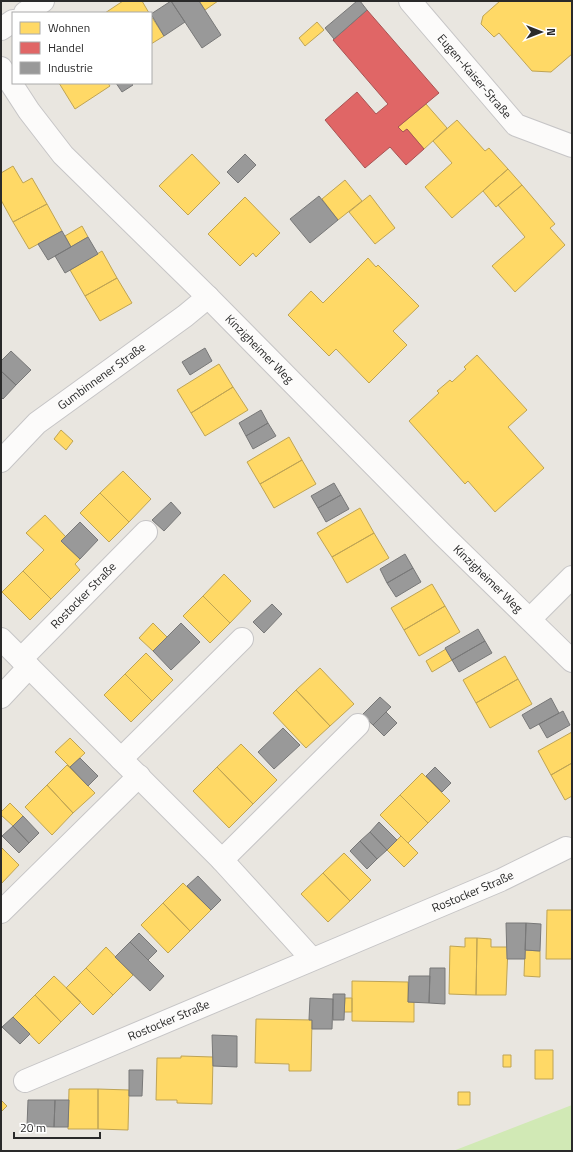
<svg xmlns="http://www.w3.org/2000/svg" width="573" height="1152" font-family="'Titillium Web',sans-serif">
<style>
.pitch{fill:#d1e9b5}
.homes{fill:#ffd966;stroke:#bfa454}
.shops{fill:#e06666;stroke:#a95454}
.industry{fill:#999;stroke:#787878}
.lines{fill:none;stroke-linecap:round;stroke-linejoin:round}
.minor-casing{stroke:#c6c5c6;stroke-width:24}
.minor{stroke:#fcfbfa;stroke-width:22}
.labels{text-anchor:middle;stroke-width:4;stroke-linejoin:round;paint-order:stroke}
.street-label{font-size:12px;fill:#2a2a2a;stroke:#fff}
</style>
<rect width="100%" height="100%" fill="#e9e6e0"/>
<path class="pitch" d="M572,1105V1151H453Z"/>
<path class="homes" d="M123,1H142L149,13H105Z
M199,1H218L205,10Z
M500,1H572V54L551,72L532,71L499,33L494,37L481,24L483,16Z
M151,16L164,36L151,44Z
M317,22L324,30L305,46L299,38Z
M59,83H108L110,86L75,109Z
M426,104L447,128L424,149L407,129L403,132L398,127Z
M457,120L485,151L489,148L508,169L452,218L425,187L452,163L433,141Z
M192,154L220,183L188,215L159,186Z
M13,166L23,183L32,178L47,204L13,222L1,200V173Z
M508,169L522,185L496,207L483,191Z
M345,180L362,201L338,220L322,199Z
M522,185L555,224L550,228L565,245L515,292L492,266L525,237L498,205Z
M370,195L395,228L375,244L349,212Z
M245,197L280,233L256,257L253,253L240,266L208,234Z
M47,204L62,231L29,249L13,222Z
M82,226L88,237L71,247L65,236Z
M102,251L117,278L85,296L70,270Z
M368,258L376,267L378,265L419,306L393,331L407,345L369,383L336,349L329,356L288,315L311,291L323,303Z
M117,278L132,303L100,321L85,296Z
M477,355L527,410L508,427L544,468L495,512L468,481L465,484L409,421L439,393L437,391L450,380L452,382L466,369L464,367Z
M219,364L233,387L191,413L177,390Z
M233,387L248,410L205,436L191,413Z
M61,430L73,441L66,450L54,439Z
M289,437L302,460L260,484L247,462Z
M302,460L316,484L274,508L260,484Z
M123,471L151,499L129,522L100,493Z
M100,493L129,522L109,542L80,513Z
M360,508L374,533L332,557L317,533Z
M45,515L66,537L61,541L80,559L75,564L80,570L51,599L23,571L44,550L26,533Z
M374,533L389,558L347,583L332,557Z
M23,571L51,599L30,620L2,592Z
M224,574L251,601L230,623L203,596Z
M432,584L445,606L404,630L391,608Z
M203,596L230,623L210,643L183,616Z
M445,606L460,632L419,656L404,630Z
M153,623L167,637L153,651L139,638Z
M446,649L452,660L432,672L426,661Z
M146,653L173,680L152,701L125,674Z
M505,656L518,679L476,703L463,680Z
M320,668L354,704L330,726L296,690Z
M125,674L152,701L131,722L104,695Z
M518,679L532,704L490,728L476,703Z
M296,690L330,726L306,748L273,713Z
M572,732V763L551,775L538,751Z
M70,738L85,753L70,767L55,752Z
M241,744L277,780L253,804L217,767Z
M572,763V796L565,800L551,775Z
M67,765L95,793L73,813L47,785Z
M217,767L253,804L229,828L193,791Z
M422,773L450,801L428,823L400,795Z
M47,785L73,813L52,835L25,807Z
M400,795L428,823L408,843L380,815Z
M10,803L23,816L13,826L1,815V812Z
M401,836L418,853L404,867L387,850Z
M1,847L19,865L1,884Z
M344,853L371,880L350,901L323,873Z
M323,873L350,901L328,922L301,894Z
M183,883L211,910L190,931L163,903Z
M163,903L190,931L168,953L141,925Z
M547,910H572V959H546Z
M465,938H477L476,995L449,994L450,946L465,947Z
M477,938L491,939V947H508L506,995H476Z
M106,947L133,975L113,995L86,968Z
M525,950L540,951V977L524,976Z
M86,968L113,995L93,1015L66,988Z
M54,976L81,1002L61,1022L35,995Z
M352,981L408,982V1002H414V1022L352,1021Z
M35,995L61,1022L39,1044L13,1017Z
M345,998H352V1012H344Z
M256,1019L312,1020L311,1071H289V1064L255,1063Z
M535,1050H553V1079H535Z
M503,1055H511V1067H503Z
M181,1056L213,1057L212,1104L177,1103V1100H156L157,1058H181Z
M69,1089H98V1129H68Z
M98,1089L129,1090L128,1130L98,1129Z
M458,1092H470V1105H458Z
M1,1100L7,1106L1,1112Z"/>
<path class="shops" d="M367,10L439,93L398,127L403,132L407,129L424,149L406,165L390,147L365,168L325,120L357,92L376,114L388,104L333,40Z"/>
<path class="industry" d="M171,1L185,22L164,36L151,14Z
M171,1H199L221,35L202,48Z
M357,1H360L367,10L334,39L325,28Z
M116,83H131L133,85L122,92Z
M245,154L256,165L238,183L227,172Z
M319,196L338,220L310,243L290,219Z
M62,231L71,247L48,260L38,244Z
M88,237L98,254L65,273L55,256Z
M205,348L212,361L190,375L182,362Z
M11,351L31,370L16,385L1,371V361Z
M1,371L16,385L3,399L1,397Z
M261,410L268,423L246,436L239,423Z
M268,423L276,436L253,449L246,436Z
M334,483L341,495L318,508L311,496Z
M341,495L349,509L326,522L318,508Z
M171,502L181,513L164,531L152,520Z
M80,522L98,540L80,559L61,541Z
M405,554L413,568L387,583L380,569Z
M413,568L421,582L396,597L387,583Z
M272,604L282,614L264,633L253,622Z
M181,623L200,642L171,670L153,651Z
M478,629L485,641L452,660L445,648Z
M485,641L492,653L459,672L452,660Z
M380,697L391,707L373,725L362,715Z
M551,698L559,713L530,729L522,715Z
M563,711L570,725L547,738L539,724Z
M386,712L397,723L384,736L373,725Z
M283,728L300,745L274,769L258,752Z
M80,758L98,776L88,786L70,767Z
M435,767L451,783L442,792L426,776Z
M23,816L39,833L29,843L13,826Z
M379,822L397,840L387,850L370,832Z
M13,826L29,843L19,853L2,836Z
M370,832L387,850L377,859L360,841Z
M360,841L377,859L367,869L350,851Z
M198,876L221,900L211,910L187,886Z
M506,923H526L525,959H507Z
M526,923L541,924L540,951L525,950Z
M139,933L157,951L148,960L130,942Z
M130,942L164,976L150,991L115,957Z
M430,968H445V1004L429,1003Z
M409,976H430L429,1003L408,1002Z
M333,994H345L344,1020H333Z
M310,998L333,999L332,1029H312V1020H309Z
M13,1017L30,1034L20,1044L2,1027Z
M212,1035L237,1036V1067L213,1066Z
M129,1070H143L142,1096H129Z
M28,1100H55L54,1127L27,1126Z
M55,1100H69L68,1127H54Z"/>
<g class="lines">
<defs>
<g id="minor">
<path id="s1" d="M410,1L516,125L572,146"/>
<path d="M25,13L43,1"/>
<path d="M1,29L13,21"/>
<path id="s2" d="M1,68L29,111L63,155L208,297L443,535L572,661"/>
<path id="s3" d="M1,461L37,423L185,316L208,297"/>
<path d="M530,619L572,577"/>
<path d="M1,639L222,860L312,959"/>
<path id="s4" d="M21,659L146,532"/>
<path d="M1,697L29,667"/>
<path d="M121,759L242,639"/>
<path d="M222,860L358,725"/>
<path d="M1,912L139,776"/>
<path id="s5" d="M25,1081L501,880L566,848"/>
</g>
</defs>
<use href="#minor" class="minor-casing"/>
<use href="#minor" class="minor"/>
</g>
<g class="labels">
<g class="street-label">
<text dy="4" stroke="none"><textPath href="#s1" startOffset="99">Eugen-Kaiser-Straße</textPath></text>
<text dy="4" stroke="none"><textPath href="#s2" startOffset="383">Kinzigheimer Weg</textPath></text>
<text dy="4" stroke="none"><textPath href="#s3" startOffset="132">Gumbinnener Straße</textPath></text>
<text dy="4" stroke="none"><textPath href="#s2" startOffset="707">Kinzigheimer Weg</textPath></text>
<text dy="4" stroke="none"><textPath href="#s4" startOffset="89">Rostocker Straße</textPath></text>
<text dy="4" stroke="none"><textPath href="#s5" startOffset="486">Rostocker Straße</textPath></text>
<text dy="4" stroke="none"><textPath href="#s5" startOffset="156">Rostocker Straße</textPath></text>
</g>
</g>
<rect width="573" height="1152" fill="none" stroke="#2a2a2a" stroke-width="4"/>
<rect x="12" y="12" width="140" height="72" fill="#ffffff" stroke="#aaaaaa"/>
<rect x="20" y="22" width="20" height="12" fill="#ffd966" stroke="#aaaaaa"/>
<text x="48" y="32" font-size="12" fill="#2a2a2a">Wohnen</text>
<rect x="20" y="42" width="20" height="12" fill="#e06666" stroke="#aaaaaa"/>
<text x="48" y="52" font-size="12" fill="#2a2a2a">Handel</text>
<rect x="20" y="62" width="20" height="12" fill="#999999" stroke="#aaaaaa"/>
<text x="48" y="72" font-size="12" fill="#2a2a2a">Industrie</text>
<g transform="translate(541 32) rotate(90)" stroke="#ffffff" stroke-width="3" paint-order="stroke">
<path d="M0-3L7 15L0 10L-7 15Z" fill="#2a2a2a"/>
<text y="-6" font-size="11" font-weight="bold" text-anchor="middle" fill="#2a2a2a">N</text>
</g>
<path d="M14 1132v6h86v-6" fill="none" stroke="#2a2a2a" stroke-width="2"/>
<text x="20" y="1132" font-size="12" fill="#2a2a2a" stroke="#ffffff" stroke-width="3" paint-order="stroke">20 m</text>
</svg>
